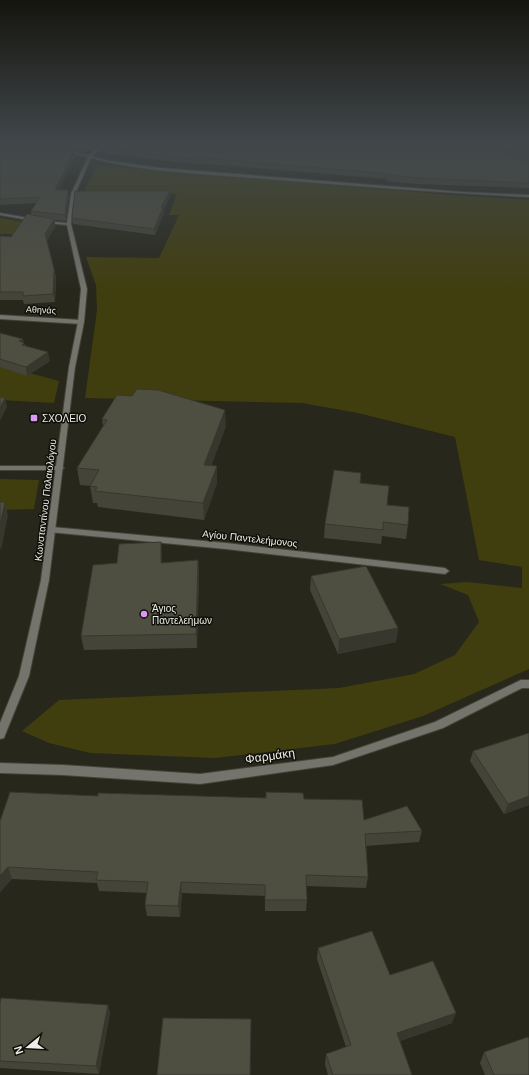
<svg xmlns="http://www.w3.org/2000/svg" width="529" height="1075" font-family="Helvetica,sans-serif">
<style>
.green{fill:#403e0e}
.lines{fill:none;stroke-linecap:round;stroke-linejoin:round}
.minor-casing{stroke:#434337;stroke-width:2}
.tertiary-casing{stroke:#434337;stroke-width:2}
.minor{fill:#74746d;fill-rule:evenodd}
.tertiary{fill:#74746d;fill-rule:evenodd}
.wall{fill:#444438}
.shaded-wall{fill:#37372e}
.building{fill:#4f4f41;stroke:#37372e}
.poi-dot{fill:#dc99f4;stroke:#10100a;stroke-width:1.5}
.labels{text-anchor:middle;stroke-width:3;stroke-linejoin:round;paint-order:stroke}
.far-street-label{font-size:9px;fill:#ecede4;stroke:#10100a}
.poi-label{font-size:10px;fill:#ecede4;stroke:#10100a;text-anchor:start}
.street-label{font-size:10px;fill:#ecede4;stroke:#10100a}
.near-street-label{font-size:12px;fill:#ecede4;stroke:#10100a}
</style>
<rect width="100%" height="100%" fill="#27271b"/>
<path class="green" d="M97,165L451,195L529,200V669L423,716L335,744L215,758L90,753L49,743L22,731L59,700L339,688L414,674L455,655L479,622L468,595L440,584L467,582L522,588V567L479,560L455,437L358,413L302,403L85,398L97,310L96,285L86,257L159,258L179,215H169L177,194L84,191Z
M0,218L57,228L13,234H0Z
M0,365L59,381L54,403L0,400Z
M0,479L39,480L34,509L0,510Z"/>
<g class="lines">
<defs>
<path id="minor" d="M114,142H119L96,152L91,158L88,157L94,150Z
M0,315L81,320L84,322L81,324L0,319Z
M0,466H60L64,468L60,470H0Z
M52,527L226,543L445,568L449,571L445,574L226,549L49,532L48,530Z
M521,680H529V688H522L443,728L333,765L200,784L63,775L0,773V763L63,765L200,774L333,757L435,722Z"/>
<path id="tertiary" d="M62,149L110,161L161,168L462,192L529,195V197C441,193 354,186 266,179C208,174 148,173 91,158L75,194L72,210L71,224L87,289L84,322L75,367L49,580L29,676L5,735L4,738L0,739V723L19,676L41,580L69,367L78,322L81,289L67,225L46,223L44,222L46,221L67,223L71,194L88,157L62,151Z
M0,213L34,219L36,220L34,221L0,215Z"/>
</defs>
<use href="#minor" class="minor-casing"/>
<use href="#tertiary" class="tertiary-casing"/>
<use href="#minor" class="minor"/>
<use href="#tertiary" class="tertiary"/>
</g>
<path class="wall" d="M0,142H529V188L417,184L387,181V179L196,163L194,164L100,152L99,147L91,151L78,149L77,151L44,143L75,156L59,190L69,196L66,221L55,220V226L47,240L56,277L55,302L24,304L23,300H0V236L11,237L31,215V211L36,203L0,205Z
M170,191V196L164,209V213L155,235L73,224L72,218Z
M0,333L24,343L25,345L50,361L27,376L0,367Z
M102,419L226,426L211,466L217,483L204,520L98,507L97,503H93L90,486L80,485L77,468L103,426Z
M360,483L387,505L408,525L406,539L382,536L381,544L324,538L325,524Z
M162,556V563L198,560L199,574L197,648L84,650L81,636L117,563Z
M311,576L398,628L396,642L338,654L310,590Z
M529,733V806V805L504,814L470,761L473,751Z
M98,796L304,799L364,820L422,831L419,842L366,846L368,877L366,888L306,886L307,900L306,911H265V896L182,893L180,917L147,916L145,905L147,893L99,891L97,883L12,879L0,892V821Z
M318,948L390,975L452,1023L400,1041L412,1075H328L325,1064L326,1054L346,1047L317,959Z
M0,1003L108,1005L110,1013L99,1074L0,1068Z
M484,1052L529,1075H485L480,1063Z"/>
<path class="shaded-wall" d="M0,142H17L0,146Z
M99,142H111L91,151V146Z
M77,144L78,149L77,151L76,146Z
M74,151L75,156L56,196L55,190Z
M196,157V163L194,164V159Z
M68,190L69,196L66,221L65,215Z
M170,191V196L164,209V213L155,235L154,229L161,207Z
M54,219L55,226L47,241L45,234Z
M54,269L56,277L55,302L53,294Z
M23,339L24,343L26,352L19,341Z
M48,352L50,361L27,376L26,367Z
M5,398L7,407L0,421V408Z
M225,410L226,426L205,481L204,465Z
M217,466V483L204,520L203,503Z
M5,502L8,515L1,551L0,546V525Z
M161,542L162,556V577L161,563Z
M198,560L199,574L197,648L196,634Z
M398,628L396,642L338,654L339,639Z
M529,796V805L504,814L508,804Z
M8,867L12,879L0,892V876Z
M181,882L182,893L180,917L178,906Z
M108,1005L110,1013L99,1074L96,1066Z
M456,1013L452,1023L394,1043L397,1033Z"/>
<path class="building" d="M15,142H40L74,151L55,190H68L65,215L31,211L40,197L0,199V146Z
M59,142H99L91,146L77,144L76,146Z
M111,142H481L529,165V183L418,178L387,175L388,174L196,157L194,159L99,147Z
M490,142H529V161Z
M75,191H170L161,207H163L154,229L72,218Z
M27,214L54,219L45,234L54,269L53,294L23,296V292H0V236L11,237Z
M0,333L23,339L19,341L24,343L22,345L48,352L26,367L0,359Z
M137,389L158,390L225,410L204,465L217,466L203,503L95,491L97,487L90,486L99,470L77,468L107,420L102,419L117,395L132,396Z
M0,397L5,398L0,408Z
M334,470L361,473L360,483L389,486L387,505L409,507L408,525L383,522V530L325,524Z
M0,502H5L0,525Z
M161,542V563L198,560L196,634L81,636L93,565L117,563L119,544Z
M366,566L398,628L339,639L311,576Z
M529,733V796L508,804L473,751Z
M10,792L98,796V793L266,798V792L303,793L304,799L362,800L364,820L407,806L422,831L365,834L368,877L306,875L307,900H265V885L181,882L178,906L145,905L148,882L96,880L98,872L8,867L0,876V821Z
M372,931L390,975L433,961L456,1013L397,1033L412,1075H333L326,1054L351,1045L318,948Z
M1,998L108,1005L96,1066L0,1061V1003Z
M163,1018L251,1019L250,1075H157Z
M528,1037L529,1039V1075H494L484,1052Z"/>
<linearGradient id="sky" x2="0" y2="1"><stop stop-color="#15150f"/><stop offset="0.49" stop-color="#41474a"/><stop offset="1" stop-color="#41474a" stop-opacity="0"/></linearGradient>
<rect width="529" height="292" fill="url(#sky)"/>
<g class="poi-dot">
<rect x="30" y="414" width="8" height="8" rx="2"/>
<circle cx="144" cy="614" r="4"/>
</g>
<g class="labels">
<g class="far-street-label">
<text transform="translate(41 310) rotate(3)" y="3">Αθηνάς</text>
</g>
<g class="poi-label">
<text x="42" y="422">ΣΧΟΛΕΙΟ</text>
<text x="152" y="612">Άγιος<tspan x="152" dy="12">Παντελεήμων</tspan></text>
</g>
<g class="street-label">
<text transform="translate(45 500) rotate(-83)" y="4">Κωνσταντίνου Παλαιολόγου</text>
<text transform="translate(250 538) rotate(6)" y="4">Αγίου Παντελεήμονος</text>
</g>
<g class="near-street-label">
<text transform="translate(270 756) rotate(-8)" y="4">Φαρμάκη</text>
</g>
</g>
<g transform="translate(28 1047) rotate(252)" stroke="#10100a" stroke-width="3" paint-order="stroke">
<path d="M0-3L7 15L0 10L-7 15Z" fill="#ecede4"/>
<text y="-6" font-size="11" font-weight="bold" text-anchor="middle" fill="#ecede4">N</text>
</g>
</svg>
